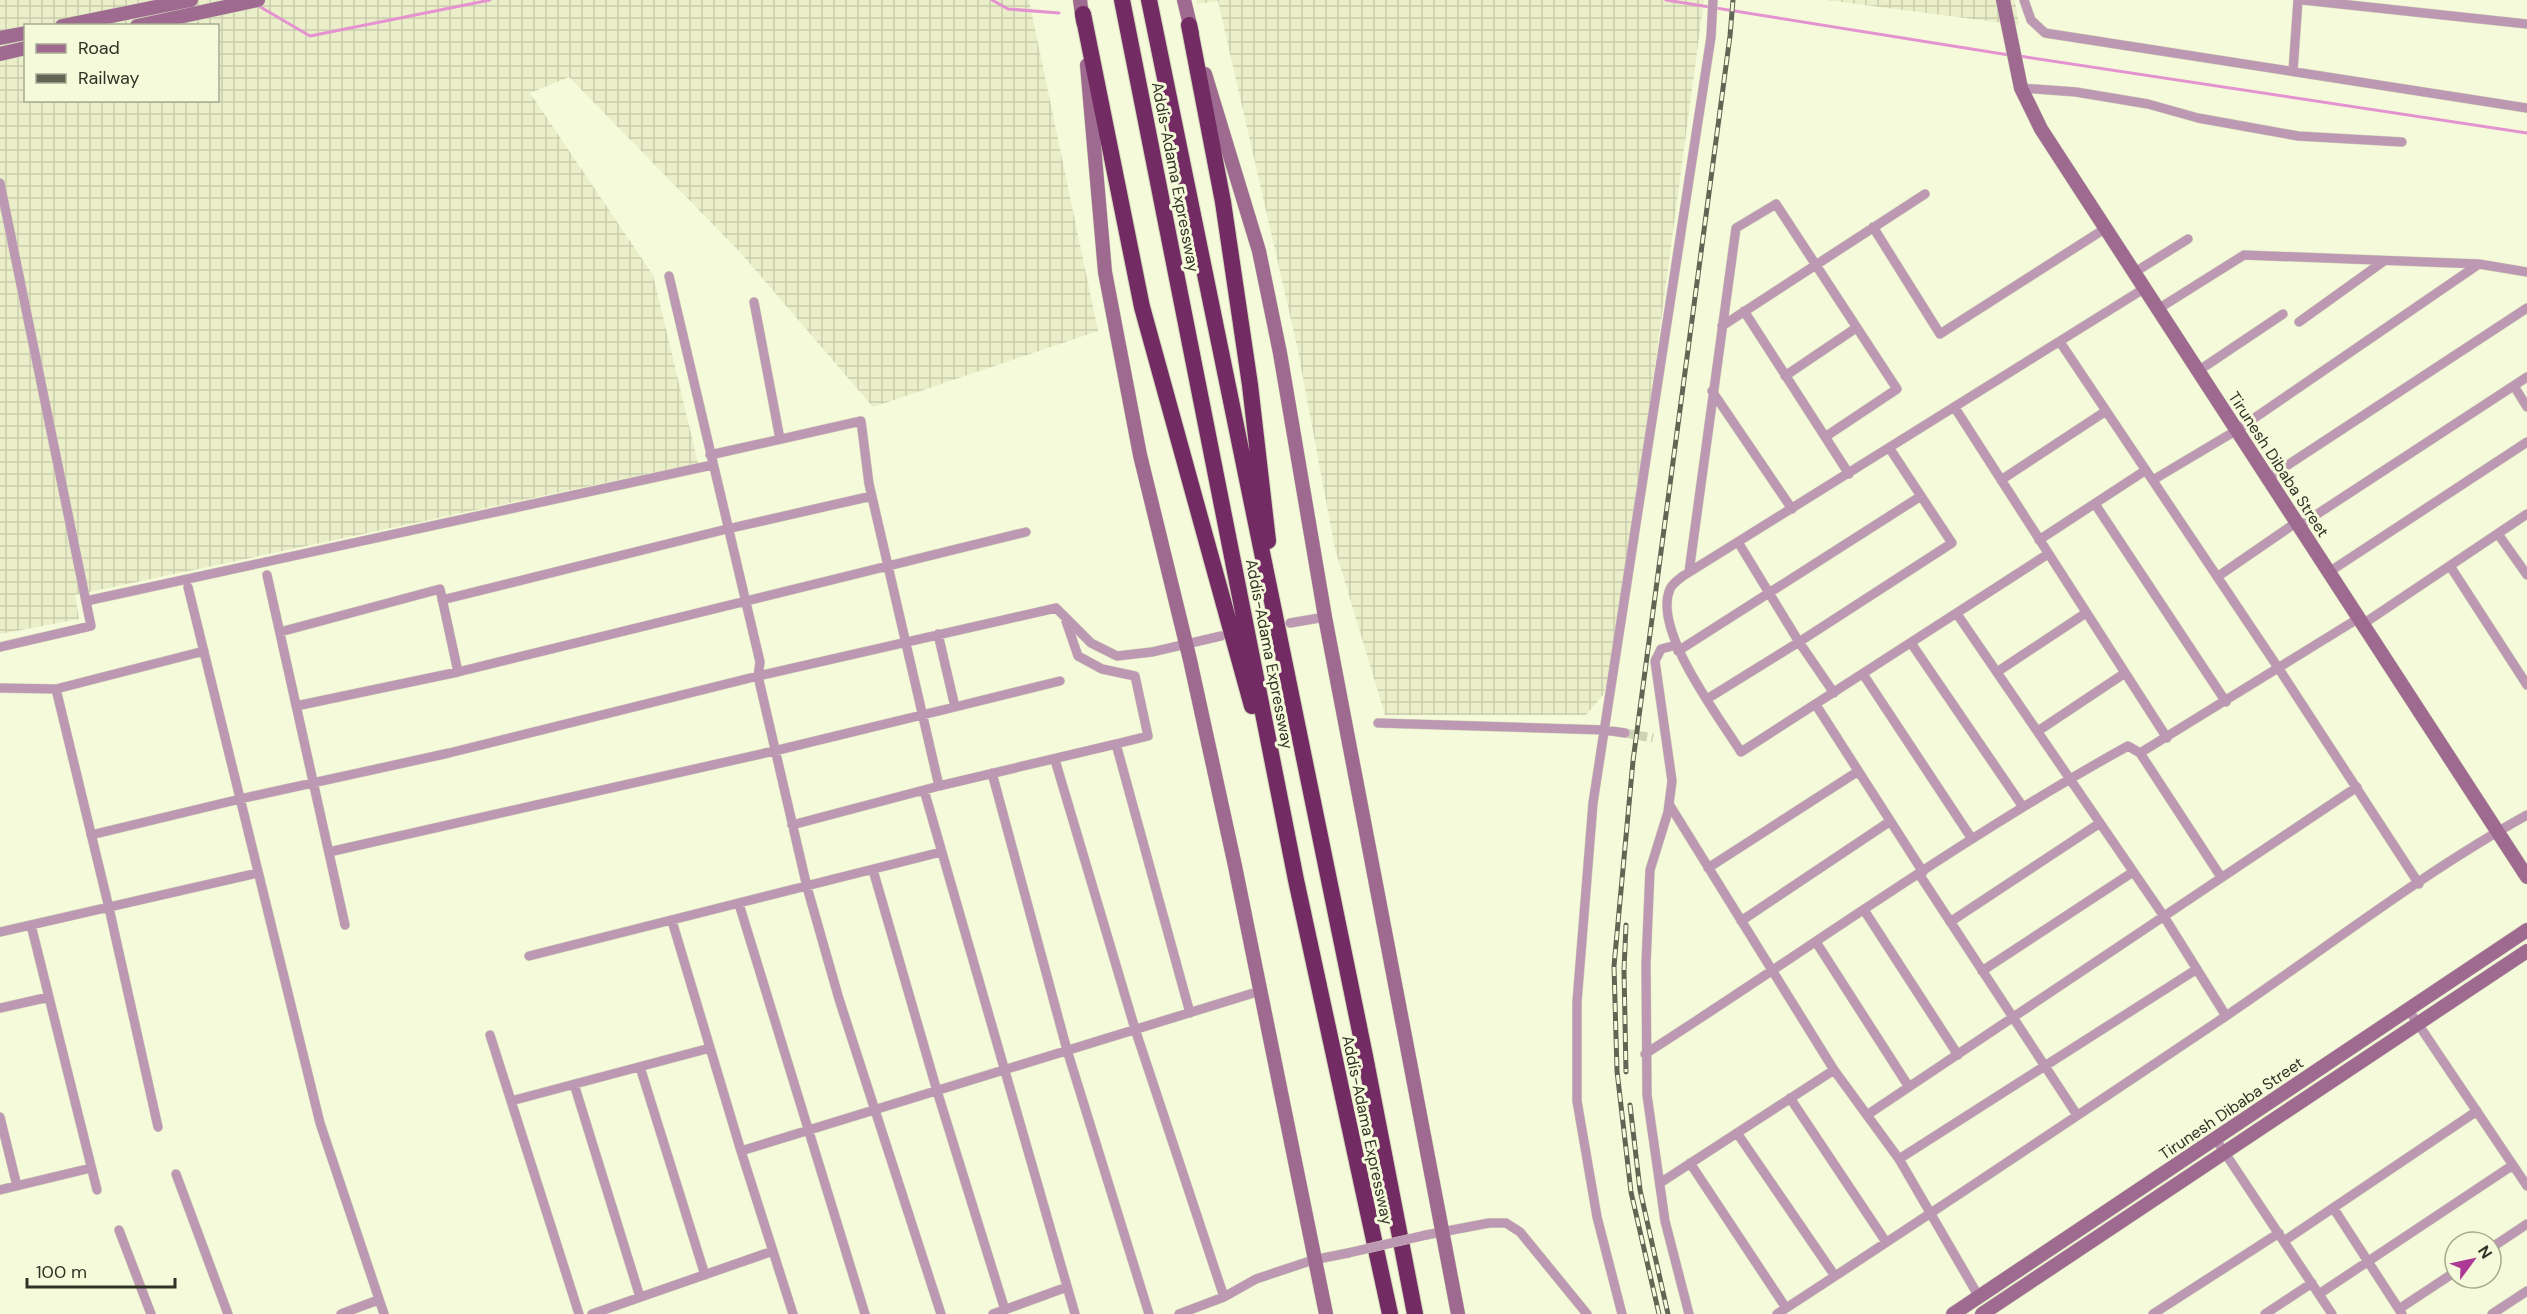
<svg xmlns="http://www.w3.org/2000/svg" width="2527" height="1314" font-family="'DM Sans',sans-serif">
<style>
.industrial{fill:url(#industrial-grid);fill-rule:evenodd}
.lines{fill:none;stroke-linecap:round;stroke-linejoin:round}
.stream{stroke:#e493d0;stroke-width:3}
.street-tunnel{stroke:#ced2b6;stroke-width:9;stroke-dasharray:9 4.5;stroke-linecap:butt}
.street-casing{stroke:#d2d6ba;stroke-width:10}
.secondary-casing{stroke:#d2d6ba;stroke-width:15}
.highway-casing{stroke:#d2d6ba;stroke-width:18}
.street{stroke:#bc98b2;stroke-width:9}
.secondary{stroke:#9e6a90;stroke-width:14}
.highway{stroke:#722b63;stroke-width:16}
.rail-casing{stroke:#636554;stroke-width:5}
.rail{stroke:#f5fada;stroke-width:3;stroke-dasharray:9;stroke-linecap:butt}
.street-bridge-casing{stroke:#d2d6ba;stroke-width:10;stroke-linecap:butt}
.street-bridge{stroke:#bc98b2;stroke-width:9}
.labels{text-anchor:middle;stroke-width:6;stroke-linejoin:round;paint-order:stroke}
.street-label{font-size:16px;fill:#313226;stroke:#f5fada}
</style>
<defs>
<pattern id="industrial-grid" width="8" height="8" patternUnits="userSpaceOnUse" patternTransform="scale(1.5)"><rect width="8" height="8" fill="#eaefc9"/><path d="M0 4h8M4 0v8" fill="none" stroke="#c9cdac"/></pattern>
</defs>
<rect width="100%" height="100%" fill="#f5fada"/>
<path class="industrial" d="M0,0H1029L1098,331L873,407L739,251L569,77L530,93L653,275L698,463L75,595L79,619L0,634ZM26,26H218V100H26Z
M1197,0H1704L1616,657L1603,695L1586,715H1385L1335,549L1297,346L1218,1L1197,4Z
M1826,0H2015L2019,25Z"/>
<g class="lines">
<path class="stream" d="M992,0L1008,9L1059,13
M1666,0L2009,55
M257,5L310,36L490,0
M2019,56L2527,133"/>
<path class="street-tunnel" d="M1244,632L1280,625
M1625,733L1653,738"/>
<defs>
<path id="street" d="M2024,0L2031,20L2045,33L2527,108
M2303,0L2527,24
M2293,71L2298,0
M2021,88L2076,92L2148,104L2198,118L2298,136L2402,142
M0,183L91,626L0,647
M1873,227L1940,334L2106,228
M2135,272L2188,239
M669,276L760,662L758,676L807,887L839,999L941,1314
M754,302L780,439
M2158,309L2244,255L2479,264L2527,272
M1744,311L1849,474
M2299,322L2384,261
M1722,326L1925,194
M2060,342L2279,669L2419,884
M2198,371L2283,314
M1785,376L1856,328
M2514,386L2527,407
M1712,391L1792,509
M1955,408L2167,738
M710,455L861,421L869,484L939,786
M2268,478L2527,308
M2001,480L2106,411
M2153,480L2237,430L2479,264
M2095,504L2226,702
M2299,526L2527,377
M2498,534L2527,575
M2039,540L2146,470
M1738,542L1799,642L1834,693
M2048,554L1741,752C1719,717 1652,630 1670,589C1672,584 1679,579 1683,576L2145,288
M2450,566L2527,685
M1689,572L1736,228L1776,204L1897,389L1825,437
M2329,572L2527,442
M267,575L345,925
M2217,577L2297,522
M188,587L320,1123L384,1314
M442,600L727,529L872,496
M86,601L712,465
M1957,614L2163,915L2226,1016
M1066,621L1078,656L1102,669L1135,676L1148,736L1116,744L1190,1013
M1290,623L1325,617
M2363,624L2527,514
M280,632L440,589L458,672
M938,634L955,707L1060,681
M1911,643L2023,807
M1676,645L1661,649L1655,661L1672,781L1668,812L1650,870L1646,964L1647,1095L1665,1221L1689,1314
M1678,651L1921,496
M1997,672L2086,613
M1863,674L1972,839
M0,688L56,689L204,651
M56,689L109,908L158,1127
M1707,699L1799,642L1952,543L1890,449
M1816,705L1923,872
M296,706L458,672L1026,532
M1378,723L1605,730L1625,733
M2038,731L2125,673
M2140,753L2359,618
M1055,760L1135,1029L1224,1297
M992,773L1067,1050L1149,1314
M924,790L1075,1314
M1669,804L1834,1070L1899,1159L1979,1297
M792,825L939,786L1116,744
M91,835L240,799L449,753L758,676L1056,608L1091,643L1117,656L1152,652L1221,636
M329,852L774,751L955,707
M1708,868L1857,772
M873,870L937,1091L1005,1310
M1919,874L2077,1115
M739,904L865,1314
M1864,910L1958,1055
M672,921L741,1151L793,1314
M1741,921L1889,822
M1950,922L2100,823
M31,925L97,1190
M0,932L258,873
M1816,942L1909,1087
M529,956L941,852
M1982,971L2133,872
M0,1008L49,997
M2408,1009L2527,1186
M490,1035L579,1314
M1645,1054C1806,951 1961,838 2128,746L2140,753L2221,877
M640,1067L705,1275
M574,1084L640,1297
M1790,1098L1886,1242
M511,1101L710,1048
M1867,1115L2357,787
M0,1117L17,1186
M1737,1133L1835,1276
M2215,1138L2332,1314
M741,1151L1260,991
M1899,1159L2197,969
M1690,1163L1786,1308
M176,1174L228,1314
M1660,1183L1834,1070
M0,1190L91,1168
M2334,1209L2402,1314
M119,1230L151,1314
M1426,1235L1489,1223H1506L1520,1232L1587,1314
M2284,1241L2477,1111
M2491,1248L2527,1224
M2319,1294L2513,1165
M2399,1309L2455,1272
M341,1314L378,1300
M592,1314L773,1251
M993,1314L1067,1287
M1179,1314L1224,1297L1256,1279L1313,1260L1348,1253
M1622,1314L1597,1217L1577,1101V1002L1593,803L1711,37L1713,0
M1777,1314C1928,1216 2077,1116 2226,1016C2325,949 2422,873 2527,815
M2153,1314L2279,1233
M2265,1314L2312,1283
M2492,1314L2527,1291"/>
<path id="secondary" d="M1080,0L1083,22
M1184,0L1192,33
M2003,0L2021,88L2041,129L2527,877
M62,26L191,0
M137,26L258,0
M0,38L26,33
M0,54L26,48
M1087,65L1105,272L1140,455L1190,660L1235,866L1326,1314
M1205,74L1259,251L1280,353L1325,617L1458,1314
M1953,1314L2527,930
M1982,1314L2527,951"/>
<path id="highway" d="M1122,0L1296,880L1390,1314
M1149,0L1365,1056L1415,1314
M1083,14L1142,307L1252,706
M1189,25L1223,202L1250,385L1268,541"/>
</defs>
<use href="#street" class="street-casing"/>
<use href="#secondary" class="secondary-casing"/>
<use href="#highway" class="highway-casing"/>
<use href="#street" class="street"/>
<use href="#secondary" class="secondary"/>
<use href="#highway" class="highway"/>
<defs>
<path id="rail" d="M1626,925L1624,970L1626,1072
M1630,1105L1640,1190L1668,1314
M1659,1314L1631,1192L1617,1071L1614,966L1633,761L1730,36L1733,0"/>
</defs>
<use href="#rail" class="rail-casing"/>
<use href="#rail" class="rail"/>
<defs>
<path id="street-bridge" d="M1348,1253L1426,1235"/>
</defs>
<use href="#street-bridge" class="street-bridge-casing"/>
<use href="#street-bridge" class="street-bridge"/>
</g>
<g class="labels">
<g class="street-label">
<text transform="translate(1176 177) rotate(79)" y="6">Addis-Adama Expressway</text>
<text transform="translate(2279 464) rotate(57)" y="6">Tirunesh Dibaba Street</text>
<text transform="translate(1270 654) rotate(79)" y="6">Addis-Adama Expressway</text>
<text transform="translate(2231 1108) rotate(-34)" y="6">Tirunesh Dibaba Street</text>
<text transform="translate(1368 1130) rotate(78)" y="6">Addis-Adama Expressway</text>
</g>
</g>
<rect x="24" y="24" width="195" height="78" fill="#f5fada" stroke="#a7aa92" stroke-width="1.5"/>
<rect x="36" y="44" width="30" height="9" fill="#9e6a90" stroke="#a7aa92" stroke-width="1.5"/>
<text x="78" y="54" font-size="18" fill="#313226">Road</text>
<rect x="36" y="74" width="30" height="9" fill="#636554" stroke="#a7aa92" stroke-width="1.5"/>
<text x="78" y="84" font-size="18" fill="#313226">Railway</text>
<g transform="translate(2473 1260) rotate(57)"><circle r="28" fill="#f5fada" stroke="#a7aa92" stroke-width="1.5"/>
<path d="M0-4.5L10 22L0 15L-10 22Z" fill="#ab3995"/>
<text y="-9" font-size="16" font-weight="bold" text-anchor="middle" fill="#313226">N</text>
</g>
<path d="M27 1278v9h148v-9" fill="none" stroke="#313226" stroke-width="3"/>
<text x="36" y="1278" font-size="18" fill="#313226" stroke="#f5fada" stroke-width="4.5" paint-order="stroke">100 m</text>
</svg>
